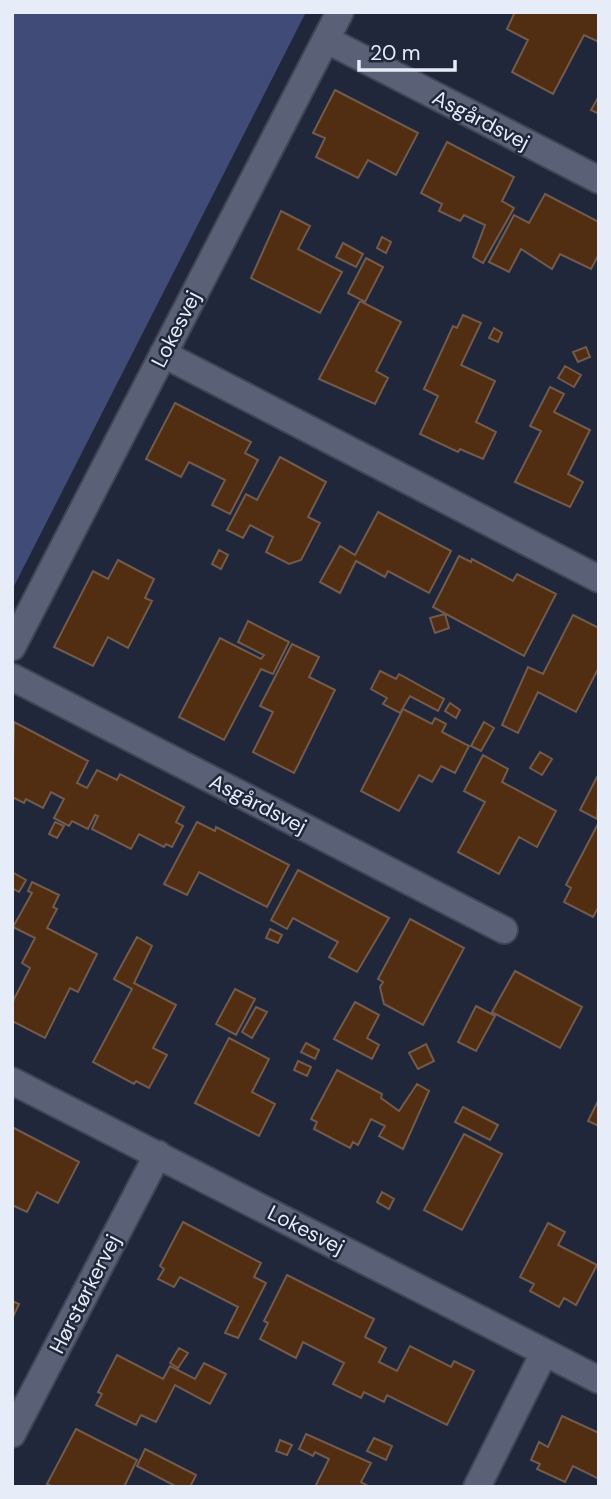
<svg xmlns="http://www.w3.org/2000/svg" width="611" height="1499" font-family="'DM Sans',sans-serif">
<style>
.green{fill:#404c77}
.building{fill:#512d12;stroke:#725b4d;stroke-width:2}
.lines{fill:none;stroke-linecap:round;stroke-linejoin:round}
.street-casing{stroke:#404454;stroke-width:30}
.street{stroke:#5a6177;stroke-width:26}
.labels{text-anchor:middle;stroke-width:5;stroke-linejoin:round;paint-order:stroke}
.street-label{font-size:21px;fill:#e7ecf9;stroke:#21273a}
</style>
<rect width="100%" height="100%" fill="#21273a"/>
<path class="green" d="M12,12H306L12,590Z"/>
<path class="building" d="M515,12H599V42L584,35L553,94L512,72L528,40L507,29Z
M335,90L418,133L396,175L368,160L358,178L316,157L325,138L313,133Z
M599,96V114L591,110Z
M447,142L514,177L502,201L514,208L483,263L473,257L485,225L464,215L460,221L439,211L442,204L421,193Z
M545,194L599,222V254L591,269L560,254L552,269L521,249L509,272L489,262L514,215L529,223Z
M281,211L310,226L298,249L342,272L320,313L251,278Z
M382,237L391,242L386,253L377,248Z
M343,243L363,254L356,267L336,257Z
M366,258L383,267L365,302L348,293Z
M360,301L401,322L376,371L388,378L375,404L319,379Z
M463,315L481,323L461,365L495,381L476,422L496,432L483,459L460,449L458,452L420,434L438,396L424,389L453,326L457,328Z
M494,328L502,333L498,342L489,338Z
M586,347L590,357L578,362L573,352Z
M565,366L581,375L574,387L558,378Z
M550,387L564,394L554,412L590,430L568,474L583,482L570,507L515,482L541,431L530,426Z
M175,403L251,442L245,453L258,460L230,514L212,505L225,480L189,462L181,477L146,459Z
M280,457L326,482L308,517L320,523L301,560L289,564L266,552L273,537L250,525L243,538L227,530L246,494L257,500Z
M378,512L451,551L429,593L388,571L385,577L356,561L340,593L320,582L340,546L355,555Z
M219,550L228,555L221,569L212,564Z
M459,556L471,562L472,559L513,581L517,574L556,594L524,656L433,607Z
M118,560L154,579L145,598L152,601L128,648L108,637L93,666L54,647L93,571L108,579Z
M445,614L449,628L435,633L430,618Z
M573,615L599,628V667L576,712L538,692L518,733L502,725L528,667L543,674Z
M248,621L289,642L273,674L261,669L224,740L179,717L220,638L261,659L264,655L238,642Z
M292,644L319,657L309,677L335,690L294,773L253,752L273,712L260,706Z
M380,671L396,679L399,674L444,699L438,711L410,696L400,713L383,704L387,698L371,689Z
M450,703L460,710L456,718L445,711Z
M403,709L432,724L435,718L446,724L442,732L469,746L455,773L441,766L432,782L419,775L399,811L361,791Z
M14,722L88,761L77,783L87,788L97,770L117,780L120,774L184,807L176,822L183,826L172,847L166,844L164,847L139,834L131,849L92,829L98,816L95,815L88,829L72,821L69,826L54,818L64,799L51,792L43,808L26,799L24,803L12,797Z
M484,722L494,728L481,751L471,746Z
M540,752L552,759L542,775L530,768Z
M483,755L508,769L502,782L556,811L537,847L519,837L499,874L458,852L485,802L464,791Z
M597,777L599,778L597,819L580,810Z
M55,822L64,826L57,838L49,834Z
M197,822L215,831L216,827L289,865L267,907L199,872L187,895L164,884Z
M599,822V906L593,917L564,902L571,888L566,885Z
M298,870L389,918L357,972L329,957L338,942L293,918L287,929L271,920Z
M12,872L26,880L19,892L12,888Z
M32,882L59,895L53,907L57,909L47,928L97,954L78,992L70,988L45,1038L12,1021V1003L30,968L22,963L35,938L13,927L32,893L28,891Z
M410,919L464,948L423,1025L384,1004L380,987L383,982L378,979Z
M270,929L282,935L278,943L266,938Z
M137,937L152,946L134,983L176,1005L153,1048L167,1055L149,1088L136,1081L134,1084L93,1062L132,989L114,979Z
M515,971L582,1007L560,1048L492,1012Z
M235,989L255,999L236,1035L216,1024Z
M355,1002L379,1015L367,1038L379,1045L372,1059L334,1039Z
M476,1006L495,1016L476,1051L458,1042Z
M256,1007L267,1012L252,1038L242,1032Z
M229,1038L269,1059L252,1092L275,1104L259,1136L195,1103Z
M306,1043L319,1050L315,1059L301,1052Z
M426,1044L434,1061L418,1069L409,1053Z
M298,1061L311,1067L307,1076L294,1070Z
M337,1070L382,1094L381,1098L399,1111L417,1084L429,1091L403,1149L379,1136L385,1126L371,1119L358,1145L353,1142L350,1148L314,1129L317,1122L311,1119Z
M599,1099V1126L588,1121Z
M463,1107L498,1125L490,1140L455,1122Z
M12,1127L79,1162L58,1203L37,1192L27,1212L12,1205Z
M464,1134L502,1154L462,1230L424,1210Z
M382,1192L394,1199L389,1209L377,1202Z
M183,1222L261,1263L254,1277L266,1283L238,1338L225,1333L238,1307L180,1277L174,1287L158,1279L164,1269L160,1266Z
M548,1223L565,1232L558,1245L597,1265L576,1305L564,1298L559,1307L530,1291L534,1284L520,1277Z
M287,1275L374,1319L365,1337L386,1348L379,1362L397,1371L410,1346L451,1367L454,1361L474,1371L447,1425L387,1395L384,1402L364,1392L361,1398L333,1384L344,1363L303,1342L296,1358L260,1339L268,1323L264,1321Z
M12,1301L19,1304L12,1319Z
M179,1348L188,1353L178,1368L170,1363Z
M117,1355L163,1379L170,1366L195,1379L204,1363L226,1374L210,1404L175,1385L156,1422L141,1415L136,1425L96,1405L102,1394L98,1392Z
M562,1416L599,1433V1479L573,1466L565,1482L537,1469L540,1464L531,1460L539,1442L548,1447Z
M76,1429L137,1460L124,1487H53L47,1484Z
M306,1434L371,1463L361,1482L370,1487H315L329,1459L315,1452L313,1456L299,1449Z
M374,1438L392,1446L386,1460L367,1451Z
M280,1440L292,1445L287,1455L276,1451Z
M145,1449L196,1475L190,1487H177L137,1466Z"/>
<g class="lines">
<defs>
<path id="street" d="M327,40L599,180
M163,354L599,579
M12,647L340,12
M12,677L504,930
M12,1081L599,1380
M12,1434L158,1154
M477,1487L544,1353"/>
</defs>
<use href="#street" class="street-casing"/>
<use href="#street" class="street"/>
</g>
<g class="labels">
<g class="street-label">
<text transform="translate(481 120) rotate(27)" y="7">Asgårdsvej</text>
<text transform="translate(176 329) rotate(-63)" y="7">Lokesvej</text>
<text transform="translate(258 804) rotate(27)" y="7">Asgårdsvej</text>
<text transform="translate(306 1230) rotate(27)" y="7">Lokesvej</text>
<text transform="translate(85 1294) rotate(-63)" y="7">Hørstørkervej</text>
</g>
</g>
<rect width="611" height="1499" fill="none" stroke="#e7ecf9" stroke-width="28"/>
<path d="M359 60v10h96v-10" fill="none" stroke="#e7ecf9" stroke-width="3.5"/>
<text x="370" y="60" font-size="21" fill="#e7ecf9" stroke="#21273a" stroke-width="5" paint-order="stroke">20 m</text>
</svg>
